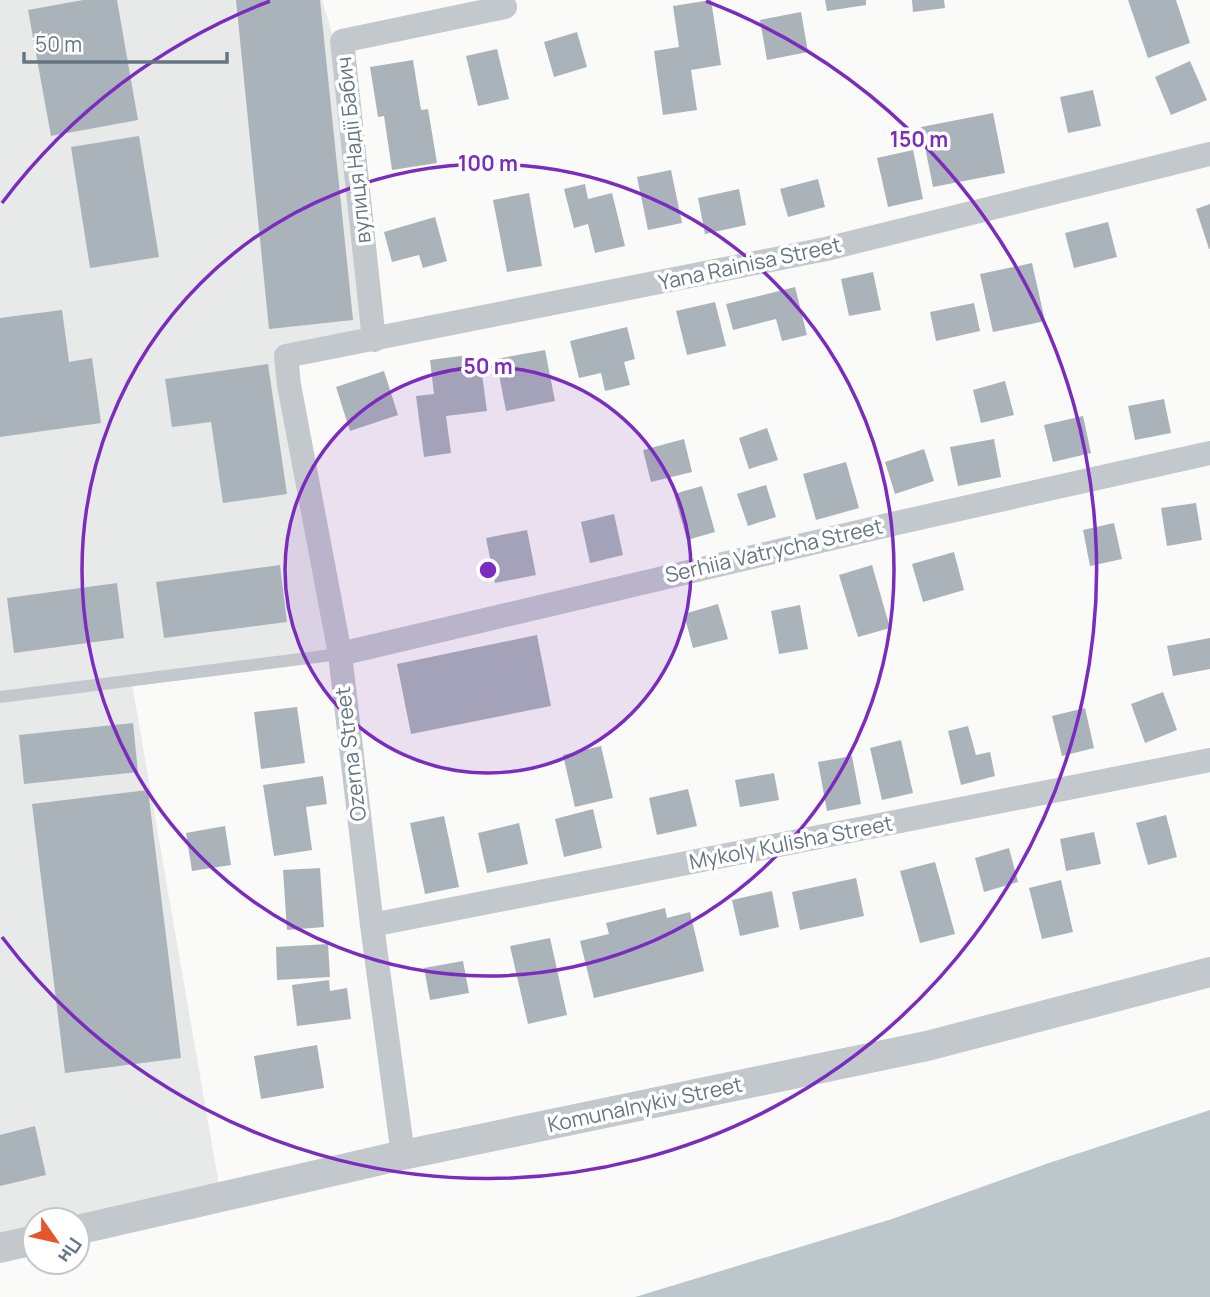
<svg xmlns="http://www.w3.org/2000/svg" width="1210" height="1297" font-family="Manrope,sans-serif">
<style>
.built{fill:#e8e9e9}
.water{fill:#bbc7cb}
.building{fill:#aab3b9}
.lines{fill:none;stroke-linecap:round;stroke-linejoin:round}
.service{stroke:#c3c8cc;stroke-width:12}
.minor{stroke:#c3c8cc;stroke-width:24}
.tertiary{stroke:#c3c8cc;stroke-width:30}
.ring{fill:none;stroke:#7b2cbf;stroke-width:3.5}
.labels{text-anchor:middle;stroke-width:7;stroke-linejoin:round;paint-order:stroke}
.street-label{font-size:21px;fill:#657683;stroke:#fff}
.centre{fill:#7b2cbf;stroke:#fff;stroke-width:3.5}
.ring-label{font-size:21px;text-anchor:middle;font-weight:bold;fill:#7b2cbf;stroke:#fff;stroke-width:7;stroke-linejoin:round;paint-order:stroke}
</style>
<rect width="100%" height="100%" fill="#fafaf8"/>
<path class="built" d="M0,0H322L331,29L368,336L282,354L333,652L131,678L220,1191L77,1220H35V1234L0,1242Z"/>
<path class="water" d="M1210,1110V1297H635L892,1219L1049,1163Z"/>
<path class="building" d="M83,0H117L138,120L51,136L28,10Z
M236,0H320L353,320L269,329Z
M711,0L721,65L691,70L697,110L663,115L654,51L679,47L673,6Z
M825,0H866V5L827,11Z
M912,0H944L945,8L913,12Z
M1128,0H1176L1190,43L1148,58Z
M801,12L808,52L767,60L760,20Z
M577,32L587,67L554,77L544,42Z
M497,49L509,99L478,106L466,56Z
M413,60L421,110L428,109L437,163L392,170L384,116L378,117L370,67Z
M1190,61L1207,100L1171,115L1155,77Z
M1093,90L1101,126L1068,133L1060,97Z
M993,113L1005,173L933,187L921,127Z
M139,136L159,257L90,268L71,147Z
M913,150L923,199L888,207L877,158Z
M671,170L682,223L648,230L637,177Z
M818,179L825,207L788,217L780,189Z
M585,184L588,199L612,193L625,246L595,253L588,224L574,228L564,189Z
M739,189L746,225L705,234L698,198Z
M529,193L542,266L507,272L493,200Z
M1210,204V249H1209L1196,209Z
M435,217L447,261L423,268L419,255L392,262L384,232Z
M1108,222L1117,257L1074,268L1065,233Z
M1032,263L1045,321L993,332L980,274Z
M873,272L881,310L849,316L841,279Z
M795,287L807,335L782,341L776,319L733,330L726,304Z
M715,302L726,346L687,355L676,311Z
M974,303L980,331L936,341L930,312Z
M62,310L69,362L92,358L101,423L0,437V318Z
M627,327L635,359L624,362L630,385L605,391L601,373L579,378L570,341Z
M545,350L555,401L506,411L496,359Z
M468,355L470,368L481,367L487,411L446,416L451,453L424,457L416,396L434,394L430,360Z
M268,364L287,494L223,503L211,422L172,427L165,379Z
M384,371L398,415L350,431L336,387Z
M1005,381L1014,415L981,423L973,390Z
M1164,399L1171,433L1135,440L1128,406Z
M1083,416L1091,453L1053,462L1044,425Z
M767,428L778,460L749,469L739,438Z
M684,439L692,472L651,482L643,450Z
M994,439L1001,477L958,486L950,447Z
M924,449L934,481L895,494L885,462Z
M846,462L859,508L816,520L803,474Z
M766,485L776,517L748,526L737,494Z
M702,486L715,532L687,540L674,494Z
M1196,503L1202,540L1167,546L1161,508Z
M614,514L623,555L590,563L581,522Z
M1114,523L1122,559L1090,566L1083,530Z
M527,530L536,575L495,583L486,538Z
M954,552L964,590L923,602L912,564Z
M280,565L287,622L164,638L156,582Z
M872,565L890,628L858,637L839,575Z
M117,583L124,638L14,653L7,598Z
M718,604L728,639L693,648L684,614Z
M800,605L808,649L779,654L771,611Z
M537,635L551,706L411,734L397,664Z
M1210,638V669L1173,676L1167,646Z
M1163,692L1177,730L1145,743L1131,704Z
M297,707L305,763L261,769L254,712Z
M1085,708L1094,748L1062,756L1052,716Z
M133,723L138,772L24,784L19,735Z
M968,726L976,755L990,752L995,776L961,785L948,731Z
M901,740L913,793L882,800L870,748Z
M601,746L613,798L575,807L563,755Z
M852,756L861,804L827,811L818,762Z
M774,773L779,800L740,807L735,780Z
M323,776L327,804L306,807L312,850L274,856L263,785Z
M688,789L697,826L657,835L649,798Z
M148,790L181,1058L65,1073L32,804Z
M593,809L602,848L564,857L555,819Z
M1166,815L1177,857L1148,865L1136,823Z
M444,816L459,887L425,894L410,823Z
M519,823L528,864L487,873L478,833Z
M225,826L231,865L192,871L186,833Z
M1094,832L1101,864L1066,871L1060,839Z
M1009,848L1018,882L984,892L975,858Z
M935,862L955,934L920,943L900,871Z
M320,868L324,927L287,930L283,870Z
M856,878L864,916L800,930L792,892Z
M1061,880L1073,932L1042,939L1029,888Z
M772,891L779,927L740,936L732,900Z
M665,908L667,918L690,912L704,971L594,998L580,941L609,934L606,923Z
M550,938L567,1015L528,1024L510,946Z
M328,944L330,977L277,980L276,947Z
M463,961L469,993L430,1000L424,968Z
M329,980L330,991L347,988L351,1019L297,1026L292,985Z
M317,1045L324,1088L261,1099L254,1056Z
M35,1126L46,1175L0,1186V1135Z"/>
<g class="lines">
<path class="service" d="M0,697L340,654"/>
<path class="minor" d="M374,340L342,41L505,7
M340,654L901,522L1210,453
M372,925L1210,760
M403,1155L372,925L340,654L289,385L286,356L826,249L1210,154"/>
<path class="tertiary" d="M77,1230L403,1155L927,1046L1210,972
M0,1248L35,1240"/>
</g>
<circle cx="488" cy="570" r="203" fill="#7b2cbf" fill-opacity=".12"/>
<g class="ring">
<circle cx="488" cy="570" r="203"/>
<circle cx="488" cy="570" r="406"/>
<path d="M2 203A609 609 0 0 1 270 1M706 1A609 609 0 1 1 2 937"/>
</g>
<g class="labels">
<g class="street-label">
<text transform="translate(354 150) rotate(-96)" y="7">вулиця Надії Бабич</text>
<text transform="translate(750 264) rotate(-12)" y="7">Yana Rainisa Street</text>
<text transform="translate(774 551) rotate(-13)" y="7">Serhiia Vatrycha Street</text>
<text transform="translate(351 754) rotate(-97)" y="7">Ozerna Street</text>
<text transform="translate(791 843) rotate(-11)" y="7">Mykoly Kulisha Street</text>
<text transform="translate(645 1105) rotate(-12)" y="7">Komunalnykiv Street</text>
</g>
</g>
<circle cx="488" cy="570" r="10" class="centre"/>
<g class="ring-label">
<text x="919" y="147">150 m</text>
<text x="488" y="171">100 m</text>
<text x="488" y="374">50 m</text>
</g>
<g transform="translate(56 1241) rotate(124)"><circle r="33" fill="#ffffff" stroke="#c1c8cd" stroke-width="2"/>
<path d="M0-5L12 26L0 18L-12 26Z" fill="#e4572e"/>
<text y="-10" font-size="19" font-weight="bold" text-anchor="middle" fill="#657683">Пн</text>
</g>
<path d="M24 52v10h203v-10" fill="none" stroke="#657683" stroke-width="3.5"/>
<text x="35" y="52" font-size="21" fill="#657683" stroke="#ffffff" stroke-width="5" paint-order="stroke">50 m</text>
</svg>
